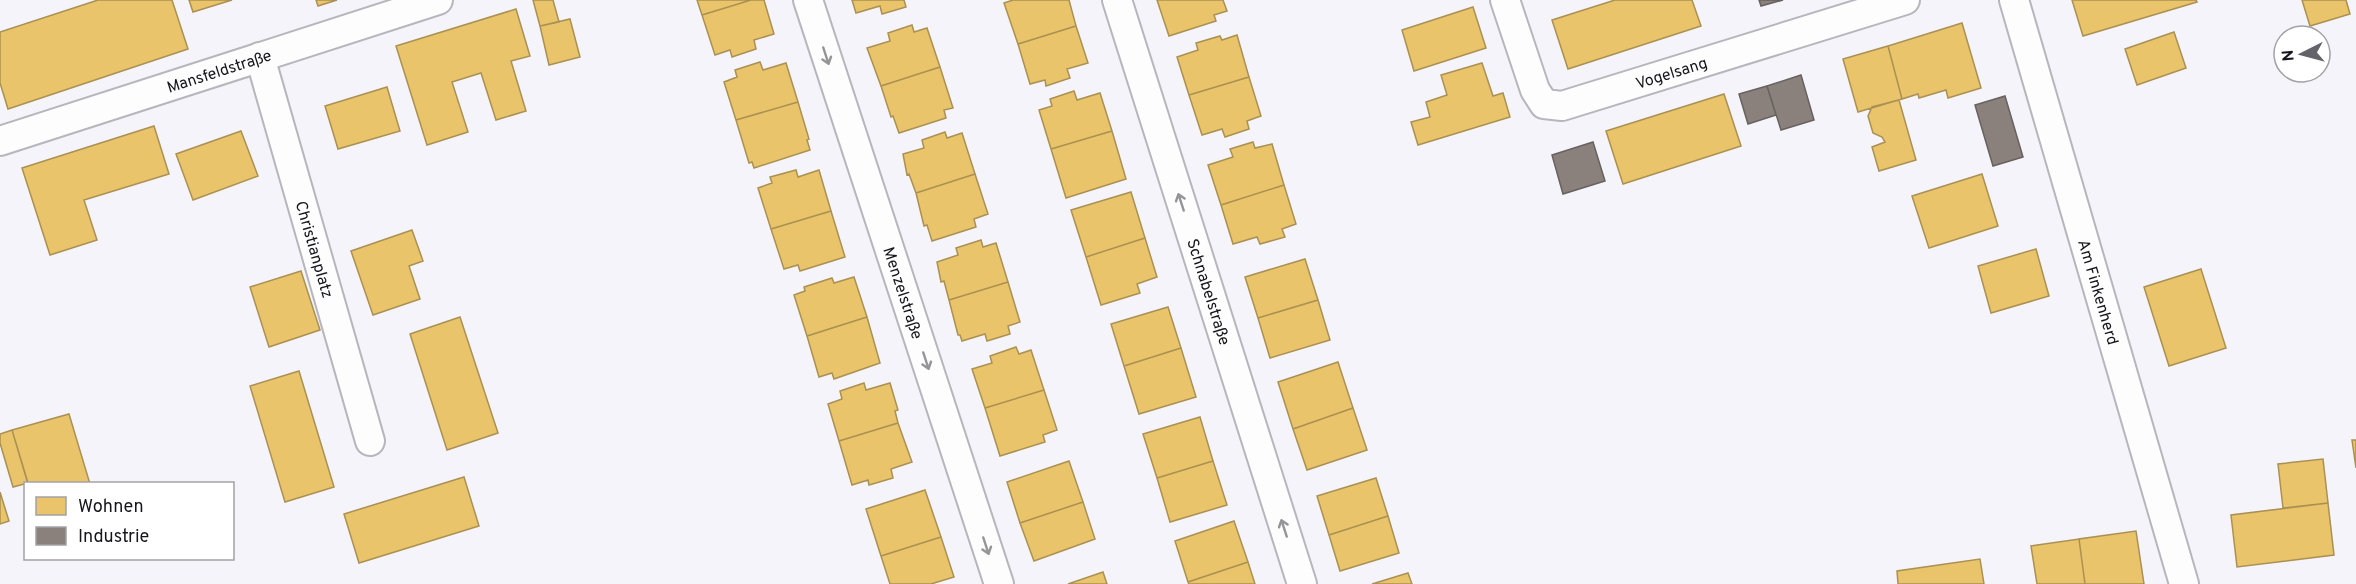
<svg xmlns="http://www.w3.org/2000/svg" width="2356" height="584" font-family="Overpass,sans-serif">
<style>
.homes{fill:#e9c46a;stroke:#aa9052;stroke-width:1.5}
.industry{fill:#8a817c;stroke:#67615f;stroke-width:1.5}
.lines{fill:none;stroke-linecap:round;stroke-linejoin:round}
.minor-casing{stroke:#b6b6bc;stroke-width:32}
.minor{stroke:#fdfdfe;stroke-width:28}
.oneway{stroke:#959598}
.labels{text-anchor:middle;stroke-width:6;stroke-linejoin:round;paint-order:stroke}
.street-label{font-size:16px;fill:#16151b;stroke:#fff}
</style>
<rect width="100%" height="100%" fill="#f4f4fa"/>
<path class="homes" d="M98,0H172L188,49L8,109L0,83V32Z
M189,0H232L193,12Z
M316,0H337L318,6Z
M533,0H553L559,22L540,26Z
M697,0H751L702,15Z
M751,0H764L774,34L754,40L756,49L732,57L730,50L715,55L702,15Z
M852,0H904L906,7L882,14L880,6L856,13Z
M1013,0H1069L1076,26L1018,44L1004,3Z
M1157,0H1223L1227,11L1214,15L1216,21L1169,36Z
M1615,0H1692L1701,26L1568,69L1552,20Z
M2072,0H2196L2197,2L2083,36Z
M2302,0H2346L2350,14L2310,26Z
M1473,7L1486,48L1414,71L1402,30Z
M516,9L530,56L511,61L526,111L496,120L481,73L452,82L468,132L427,145L396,46Z
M570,19L580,57L549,65L540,26Z
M1962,23L1981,88L1948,98L1946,90L1919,98L1918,94L1902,99L1888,46Z
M912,25L914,32L927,28L940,67L881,86L867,48L890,41L888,33Z
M1076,26L1088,63L1067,69L1070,78L1046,86L1045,80L1030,84L1018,44Z
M2174,32L2186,68L2137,85L2125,49Z
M1237,35L1249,77L1189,95L1177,57L1198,50L1196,43L1220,36L1222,40Z
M1888,46L1902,99L1858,112L1843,59Z
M760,62L763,70L786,63L798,102L736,120L724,82L737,77L735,70Z
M1482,63L1493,96L1503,93L1510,117L1418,145L1411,122L1430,117L1426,102L1447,95L1441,75Z
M940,67L953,108L944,110L946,118L899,133L893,116L891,117L881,86Z
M1249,77L1261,116L1247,121L1249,129L1225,137L1222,129L1202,135L1189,95Z
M387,87L400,131L338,149L325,106Z
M1074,91L1077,100L1100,93L1112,131L1051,149L1039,110L1052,106L1050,99Z
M1724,94L1741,146L1623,184L1606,131Z
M1899,100L1916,160L1879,171L1872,147L1885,142L1882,137L1873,133L1868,116L1872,107Z
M798,102L809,139L807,140L810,150L754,168L752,162L749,163L736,120Z
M154,126L169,174L84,200L97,240L50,255L22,168Z
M241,131L258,176L193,200L176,154Z
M1112,131L1126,179L1066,198L1051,149Z
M945,132L947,138L962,133L975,174L916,193L909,174L907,175L903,154L924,148L922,140Z
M1253,142L1255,148L1272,144L1284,185L1221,205L1208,165L1233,157L1230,149Z
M796,170L798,177L819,170L831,211L771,229L758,188L772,183L770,177Z
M975,174L988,214L974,219L976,227L932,241L927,225L924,226L916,193Z
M1982,174L1998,226L1929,248L1912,196Z
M1284,185L1296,224L1282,229L1285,237L1260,244L1257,237L1233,244L1221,205Z
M1131,192L1145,238L1086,257L1071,210Z
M831,211L845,257L800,271L798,265L784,269L771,229Z
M412,230L423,261L409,266L420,299L373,315L351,251Z
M1145,238L1157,277L1137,284L1140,293L1101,305L1086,257Z
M981,240L983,247L996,243L1008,282L949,300L944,281L941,282L937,262L958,255L956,248Z
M2036,249L2049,296L1991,313L1978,266Z
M1305,259L1318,300L1258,318L1245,277Z
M2201,269L2226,348L2169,366L2144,287Z
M301,271L320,330L269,347L250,287Z
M854,277L867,317L807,336L794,295L805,291L804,287L832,278L834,283Z
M1008,282L1020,322L1008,326L1010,334L987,341L985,334L962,341L960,335H958L949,300Z
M1318,300L1330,340L1270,358L1258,318Z
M1168,307L1181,348L1124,366L1111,324Z
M460,317L498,433L447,450L410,334Z
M867,317L880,363L834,379L832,373L819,377L807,336Z
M1016,347L1019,354L1031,350L1044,390L985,408L972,369L992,363L990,356Z
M1181,348L1196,397L1139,414L1124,366Z
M1338,362L1353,408L1293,429L1278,382Z
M299,371L334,487L285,502L250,386Z
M864,383L866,390L890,383L898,410L895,411L898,423L839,441L828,404L842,399L840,391Z
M1044,390L1057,430L1043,435L1045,442L1000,456L985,408Z
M1353,408L1367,450L1307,470L1293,429Z
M69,414L90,484H28L12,430Z
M1200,417L1213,461L1157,478L1143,434Z
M898,423L912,462L891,469L893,478L869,485L868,480L852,485L839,441Z
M12,430L28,483L13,487L0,443V434Z
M2352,440H2356V468Z
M2323,459L2328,503L2283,508L2278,464Z
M1069,461L1083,502L1020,523L1007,482Z
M1213,461L1227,505L1170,522L1157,478Z
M464,477L479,526L359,563L344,514Z
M1376,478L1388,516L1329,535L1317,496Z
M925,490L941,537L881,556L866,509Z
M0,492L9,521L0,524Z
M1083,502L1095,539L1034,561L1020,523Z
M2328,503L2334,555L2237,567L2231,515Z
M1388,516L1399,553L1340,571L1329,535Z
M1234,521L1248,562L1188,582L1175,541Z
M2136,531L2144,584H2085L2079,539Z
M941,537L954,577L931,584H890L881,556Z
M2079,539L2085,584H2037L2031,546Z
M1980,559L1984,584H1898L1897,571Z
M1248,562L1255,584H1189L1188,582Z
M1103,572L1107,584H1068Z
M1408,573L1412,584H1372Z"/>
<path class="industry" d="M1759,0H1783L1761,6Z
M1801,75L1814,120L1781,130L1767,86Z
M1767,86L1776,115L1748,124L1739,94Z
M2005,96L2023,157L1993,166L1975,105Z
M1593,142L1605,181L1563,194L1552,155Z"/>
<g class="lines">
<defs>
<g id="minor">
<path id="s1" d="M808,0L999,584"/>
<path id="s2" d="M1117,0L1302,584"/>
<path id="s3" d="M1505,0L1535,90L1544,104L1562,106L1905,0"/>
<path id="s4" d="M2014,0L2184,584"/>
<path id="s5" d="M260,57L370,441"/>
<path id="s6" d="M0,141L438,0"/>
</g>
</defs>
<use href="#minor" class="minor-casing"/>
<use href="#minor" class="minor"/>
</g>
<defs><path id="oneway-shaft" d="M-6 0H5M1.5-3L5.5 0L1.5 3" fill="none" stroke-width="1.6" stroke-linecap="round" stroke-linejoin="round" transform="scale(1.5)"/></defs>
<g class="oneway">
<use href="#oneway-shaft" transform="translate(826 56) rotate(72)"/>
<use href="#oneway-shaft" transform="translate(1181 202) rotate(-108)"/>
<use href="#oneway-shaft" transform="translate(926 361) rotate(72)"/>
<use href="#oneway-shaft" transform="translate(1284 528) rotate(-108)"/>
<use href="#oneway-shaft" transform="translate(986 546) rotate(72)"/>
</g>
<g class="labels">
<g class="street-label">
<text dy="6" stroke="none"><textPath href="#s6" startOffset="230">Mansfeldstraße</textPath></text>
<text dy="6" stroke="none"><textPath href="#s3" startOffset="244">Vogelsang</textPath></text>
<text dy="6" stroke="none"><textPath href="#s5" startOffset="200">Christianplatz</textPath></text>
<text dy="6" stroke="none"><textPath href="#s1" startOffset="308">Menzelstraße</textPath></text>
<text dy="6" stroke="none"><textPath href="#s2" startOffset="306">Schnabelstraße</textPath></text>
<text dy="6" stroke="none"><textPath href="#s4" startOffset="304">Am Finkenherd</textPath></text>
</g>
</g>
<rect x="24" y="482" width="210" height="78" fill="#ffffff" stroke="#a2a1a4" stroke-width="1.5"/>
<rect x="36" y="497" width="30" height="18" fill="#e9c46a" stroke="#a2a1a4" stroke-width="1.5"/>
<text x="78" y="512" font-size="18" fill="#16151b">Wohnen</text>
<rect x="36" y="527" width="30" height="18" fill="#8a817c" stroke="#a2a1a4" stroke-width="1.5"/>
<text x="78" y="542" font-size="18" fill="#16151b">Industrie</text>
<g transform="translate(2302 54) rotate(264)"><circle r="28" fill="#ffffff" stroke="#a2a1a4" stroke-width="1.5"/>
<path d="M0-4.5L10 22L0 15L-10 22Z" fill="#646369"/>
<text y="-9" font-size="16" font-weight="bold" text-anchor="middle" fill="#16151b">N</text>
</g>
</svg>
